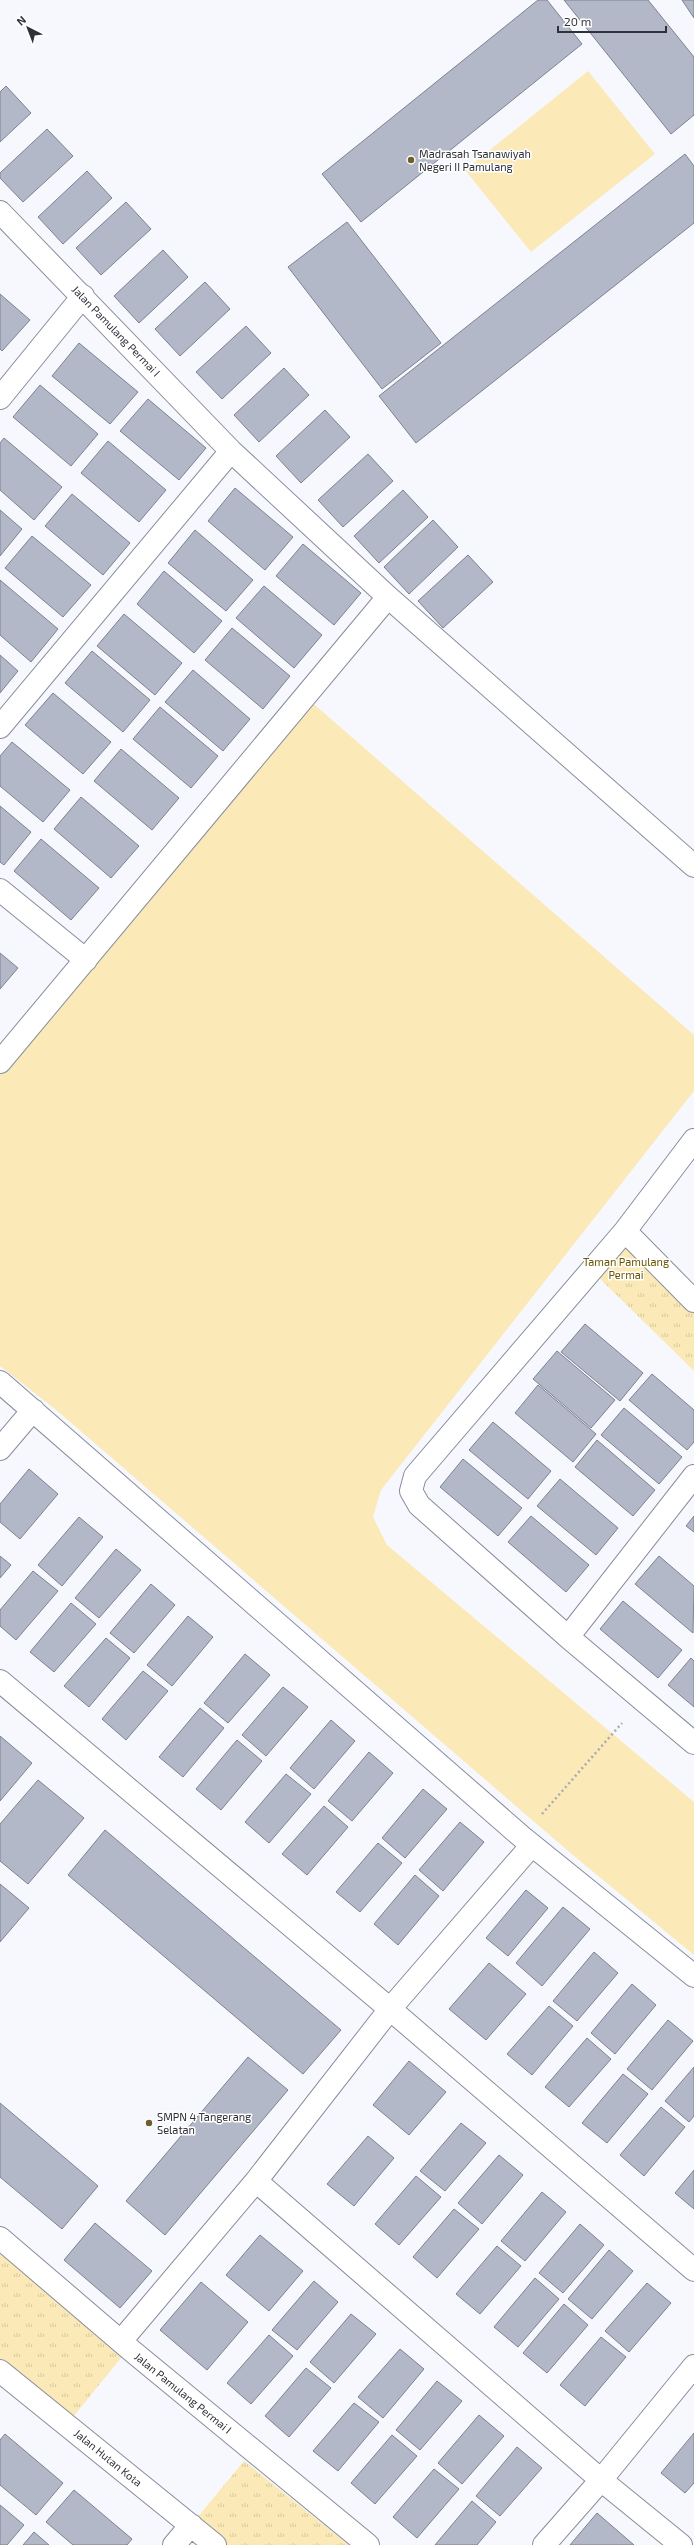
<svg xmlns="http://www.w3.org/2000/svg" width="694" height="2545" font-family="'Exo 2',sans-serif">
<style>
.grass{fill:#fbeab7}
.park{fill:url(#park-tufts)}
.building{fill:#b3b8c8;stroke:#7d8290}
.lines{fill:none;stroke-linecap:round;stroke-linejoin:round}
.minor-casing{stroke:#888d9c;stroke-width:24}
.path{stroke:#a8aab0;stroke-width:2.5;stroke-dasharray:2 3;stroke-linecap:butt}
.minor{stroke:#fff;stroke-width:22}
.poi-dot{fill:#6f5f2c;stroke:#fff;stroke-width:1.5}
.labels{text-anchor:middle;stroke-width:3;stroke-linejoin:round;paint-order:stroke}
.poi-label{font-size:11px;fill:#303138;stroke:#fff;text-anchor:start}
.street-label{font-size:11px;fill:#303138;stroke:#fff}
.park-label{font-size:11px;fill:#6a5400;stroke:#fff}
</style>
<defs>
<pattern id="park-tufts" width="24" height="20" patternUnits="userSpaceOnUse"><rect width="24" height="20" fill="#fbeab7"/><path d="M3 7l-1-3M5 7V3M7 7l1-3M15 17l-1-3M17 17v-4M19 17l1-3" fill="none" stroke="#d7c99e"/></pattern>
</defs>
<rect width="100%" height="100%" fill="#f6f8fe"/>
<path class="grass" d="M588,71L655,154L531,252L465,170Z
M308,699L694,1035V1091L381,1490L373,1517L387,1545L694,1802V1955L574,1856L55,1409L0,1366V1070Z"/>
<path class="park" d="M625,1231L694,1301V1371L591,1270Z
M0,2246L125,2353L69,2422L0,2365Z
M244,2461L349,2545H227L196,2519Z"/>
<path class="building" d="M538,0H547L582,44L361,222L322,174Z
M564,0H648L694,57V115L671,134Z
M682,0H694V18Z
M6,86L31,113L0,142V92Z
M47,129L73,156L23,202L0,178V173Z
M685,154L694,166V223L416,443L379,396Z
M87,171L112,198L63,244L38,217Z
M126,202L151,229L101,275L76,248Z
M347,222L441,343L382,389L288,267Z
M163,250L188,277L139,323L114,296Z
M205,282L230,309L180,356L155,329Z
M0,294L30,320L2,351L0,349Z
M246,326L271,353L222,399L196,372Z
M79,343L138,392L110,424L52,376Z
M284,368L309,395L259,442L234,415Z
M40,385L98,434L71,466L13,417Z
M148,399L206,448L179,480L120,431Z
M325,410L350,437L301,483L276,456Z
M4,438L62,487L34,520L0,490V443Z
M108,441L166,490L139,522L81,473Z
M368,454L393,481L343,527L318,500Z
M235,488L293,537L265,570L208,521Z
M403,490L428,517L379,563L354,536Z
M72,494L130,543L103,575L45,526Z
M0,510L22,529L0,556Z
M433,520L458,547L409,594L384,567Z
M195,530L253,580L226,611L168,563Z
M32,536L91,585L63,617L5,568Z
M303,544L361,593L334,625L276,576Z
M468,555L493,582L443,628L418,601Z
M164,571L222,621L194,653L137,604Z
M0,580L58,629L31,662L0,635Z
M264,586L322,635L294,668L236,618Z
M124,614L182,663L155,695L97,646Z
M232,628L290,676L263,709L205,660Z
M92,651L150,700L123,732L65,683Z
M0,655L18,671L0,693Z
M193,670L250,719L223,751L165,702Z
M53,693L111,742L83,774L25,725Z
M160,707L218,756L191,788L133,739Z
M12,742L70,790L43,822L0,786V756Z
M121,749L179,798L152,830L94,781Z
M81,797L139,846L111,878L54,829Z
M0,806L31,832L4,865L0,862Z
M41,839L99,888L71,920L14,871Z
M0,953L18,968L0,989Z
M585,1324L643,1373L620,1401L561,1352Z
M557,1351L615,1400L591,1428L533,1379Z
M652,1374L694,1410V1442L687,1450L629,1400Z
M538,1385L596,1434L573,1462L515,1413Z
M624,1408L682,1457L659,1484L601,1435Z
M493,1422L551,1471L528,1499L469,1450Z
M597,1440L655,1490L633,1516L575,1467Z
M463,1459L522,1508L498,1536L440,1487Z
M29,1469L58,1494L20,1539L0,1522V1504Z
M560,1479L618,1528L596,1555L537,1506Z
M531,1516L589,1565L566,1592L508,1542Z
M694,1516V1532L686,1526Z
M79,1517L103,1537L62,1586L38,1565Z
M116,1549L141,1570L99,1618L75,1598Z
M0,1556L11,1565L0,1578Z
M659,1556L694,1586L693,1633L635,1584Z
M33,1571L58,1591L16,1640L0,1626V1610Z
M151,1584L175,1605L134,1653L110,1633Z
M623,1601L682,1650L658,1678L600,1629Z
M71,1603L96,1624L54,1672L30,1652Z
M188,1616L213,1637L172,1686L147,1665Z
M106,1638L130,1658L89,1707L64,1686Z
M245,1654L270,1675L228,1723L204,1703Z
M691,1658L694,1661V1707L668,1685Z
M143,1671L168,1691L126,1740L102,1719Z
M283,1687L308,1707L266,1756L242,1735Z
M200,1708L224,1728L183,1777L159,1757Z
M331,1720L355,1741L314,1789L290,1768Z
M0,1736L32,1763L0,1801Z
M237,1740L262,1761L221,1810L196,1789Z
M369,1752L393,1773L352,1821L328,1801Z
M286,1774L311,1794L269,1843L245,1822Z
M38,1780L84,1818L28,1884L0,1861V1824Z
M423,1789L447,1809L405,1858L382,1838Z
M324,1806L348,1827L307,1875L282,1854Z
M460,1822L484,1842L443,1891L419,1870Z
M105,1830L341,2030L303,2074L68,1875Z
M378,1843L402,1863L360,1912L336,1892Z
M415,1875L439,1896L398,1945L374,1924Z
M0,1884L29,1908L0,1942Z
M526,1890L548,1908L508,1956L486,1938Z
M563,1907L590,1929L542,1986L516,1963Z
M594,1952L618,1973L577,2021L553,2001Z
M489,1963L526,1994L486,2040L449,2009Z
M632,1984L656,2005L615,2054L591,2033Z
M549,2006L573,2026L532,2075L507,2054Z
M668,2020L693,2041L652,2090L627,2069Z
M587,2038L611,2059L569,2107L545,2087Z
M248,2057L288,2090L165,2235L126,2201Z
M409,2061L446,2092L409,2135L373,2105Z
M694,2067V2116L689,2122L665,2101Z
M623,2074L648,2094L607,2143L582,2123Z
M0,2103L98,2186L62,2229L0,2177Z
M661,2107L685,2127L644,2176L620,2155Z
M461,2123L486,2143L445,2191L420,2171Z
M368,2136L394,2158L354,2206L327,2184Z
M499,2155L523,2175L482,2224L458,2203Z
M694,2170V2209L675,2193Z
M416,2176L441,2197L399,2245L375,2224Z
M542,2192L566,2212L525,2261L501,2241Z
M454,2209L479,2229L437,2278L413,2257Z
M95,2223L152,2271L120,2308L64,2260Z
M580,2224L604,2245L563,2293L539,2273Z
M260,2235L303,2271L269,2311L226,2275Z
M497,2246L521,2266L480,2314L456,2294Z
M609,2250L633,2271L592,2319L568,2299Z
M535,2278L559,2299L518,2347L494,2327Z
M314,2281L338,2302L297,2350L272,2330Z
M201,2282L248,2322L207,2370L160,2330Z
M647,2283L671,2303L629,2352L605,2331Z
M564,2304L588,2325L547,2373L523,2353Z
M351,2314L376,2334L334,2383L310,2362Z
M269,2335L293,2356L251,2404L227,2383Z
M601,2337L626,2357L585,2406L560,2385Z
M400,2349L424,2369L383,2418L358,2397Z
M306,2368L331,2388L289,2437L265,2416Z
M437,2381L462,2401L420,2450L396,2430Z
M354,2403L379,2422L338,2471L313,2451Z
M479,2415L504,2436L462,2484L438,2463Z
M694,2433V2483L685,2493L661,2473Z
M5,2434L63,2483L36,2515L0,2485V2440Z
M392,2435L417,2456L375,2504L351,2483Z
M517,2447L542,2468L500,2516L476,2496Z
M434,2469L459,2489L417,2538L393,2517Z
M74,2490L132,2539L127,2545H73L46,2522Z
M472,2501L496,2522L477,2545H435Z
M0,2505L24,2525L7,2545H0Z
M597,2513L634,2545H570Z
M34,2532L49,2545H23Z"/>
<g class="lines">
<defs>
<path id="minor" d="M0,212L231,451L388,597L694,866
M0,398L83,296
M0,727L231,451
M0,890L86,960
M0,1062L388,597
M694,1140L625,1231L415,1476L411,1491L419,1505L568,1637L694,1743
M625,1231L694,1301
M0,1382L522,1837L694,1976
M0,1449L33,1410
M568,1637L694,1476
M0,1681L390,2009L694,2270
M256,2181L601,2480L681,2545
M0,2238L132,2351L368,2545
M121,2341L256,2181L390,2009L532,1845
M0,2371L215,2545
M174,2545L191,2525
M544,2545L601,2480L694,2366"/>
</defs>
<use href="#minor" class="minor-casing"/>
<path class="path" d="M542,1814L622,1723"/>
<use href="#minor" class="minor"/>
</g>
<g class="poi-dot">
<circle cx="411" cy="160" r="4"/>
<circle cx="149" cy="2123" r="4"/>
</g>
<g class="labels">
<g class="poi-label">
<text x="419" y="158">Madrasah Tsanawiyah<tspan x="419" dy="13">Negeri II Pamulang</tspan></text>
<text x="157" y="2121">SMPN 4 Tangerang<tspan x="157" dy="13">Selatan</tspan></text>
</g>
<g class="street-label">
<text transform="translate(116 331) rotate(46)" y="4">Jalan Pamulang Permai I</text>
<text transform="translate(183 2393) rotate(39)" y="4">Jalan Pamulang Permai I</text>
<text transform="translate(108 2458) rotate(39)" y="4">Jalan Hutan Kota</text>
</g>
<g class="park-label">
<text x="626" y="1266">Taman Pamulang<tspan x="626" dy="13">Permai</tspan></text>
</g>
</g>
<g transform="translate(28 28) rotate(318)" stroke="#ffffff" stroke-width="3" paint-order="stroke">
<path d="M0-3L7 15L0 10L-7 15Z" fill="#303138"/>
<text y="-6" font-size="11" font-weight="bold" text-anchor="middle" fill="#303138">N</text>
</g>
<path d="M558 26v6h108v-6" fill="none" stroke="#303138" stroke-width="2"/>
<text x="564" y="26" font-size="12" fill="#303138" stroke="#ffffff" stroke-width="3" paint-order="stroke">20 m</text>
</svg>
